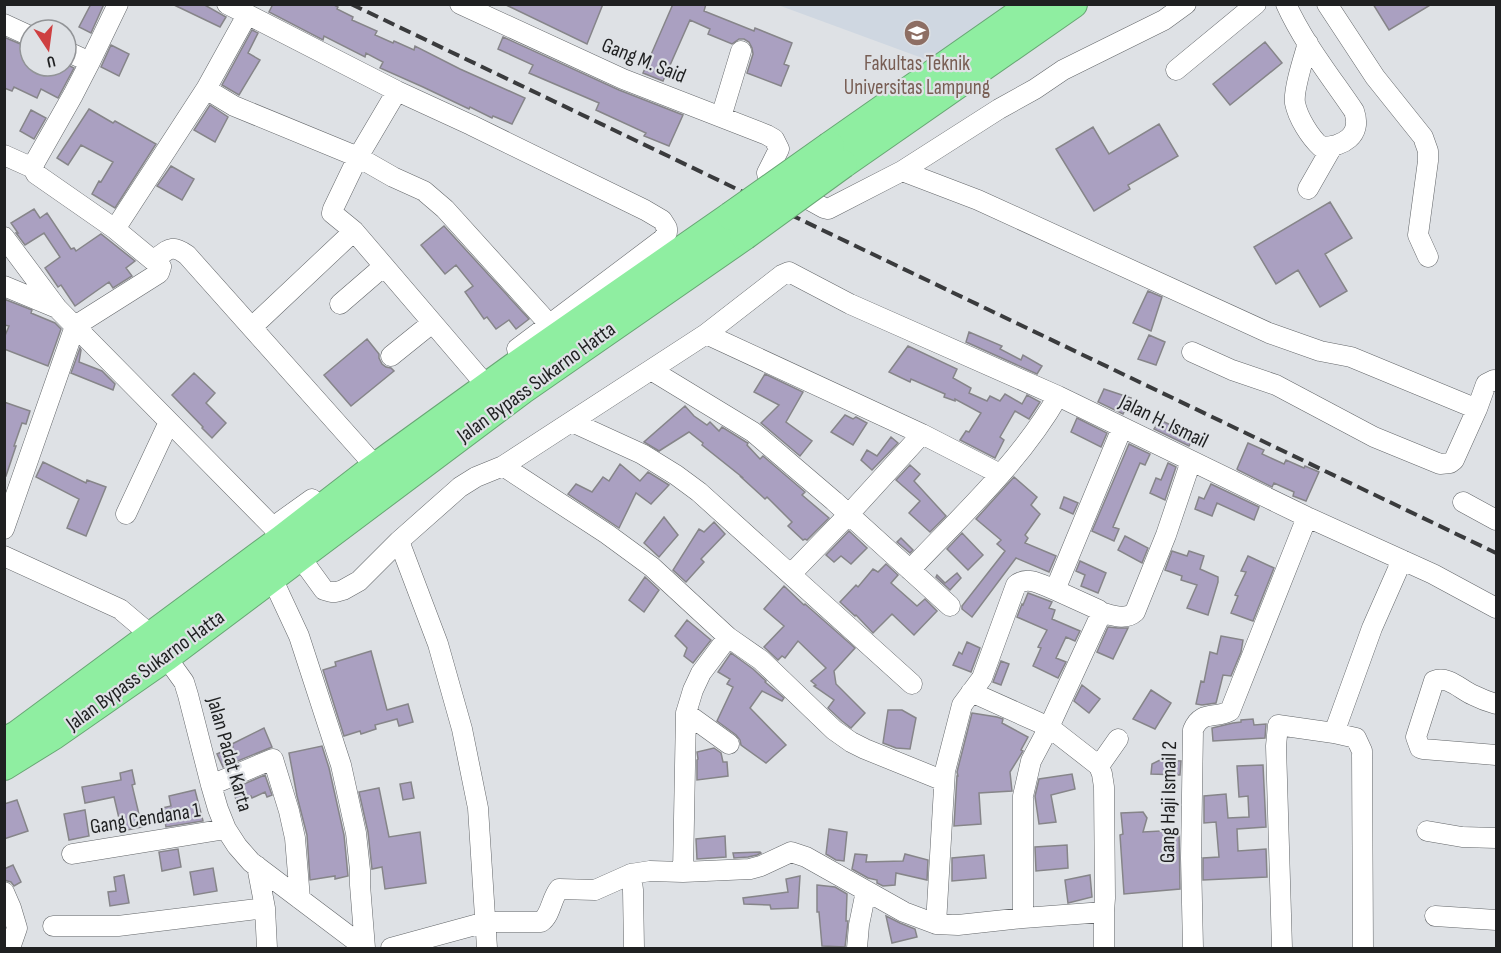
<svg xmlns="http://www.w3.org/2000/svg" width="1501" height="953" font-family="'Sofia Sans Condensed',sans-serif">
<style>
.built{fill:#cfd7e1}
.building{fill:#aaa0c1;stroke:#868589;stroke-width:1.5}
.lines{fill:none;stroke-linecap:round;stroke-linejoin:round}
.minor-casing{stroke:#636669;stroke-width:21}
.highway-casing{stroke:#68a674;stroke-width:30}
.minor{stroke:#fff;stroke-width:20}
.highway{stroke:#8feea1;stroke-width:28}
.rail{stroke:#3a3b3d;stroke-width:4;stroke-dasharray:12 6;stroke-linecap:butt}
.highway-bridge-casing{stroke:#68a674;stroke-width:30;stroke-linecap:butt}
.highway-bridge{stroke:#8feea1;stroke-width:28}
.labels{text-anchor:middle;stroke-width:4.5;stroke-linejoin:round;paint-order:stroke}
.street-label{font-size:21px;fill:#1f2021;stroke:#dee1e5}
.education-label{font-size:21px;fill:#785e54;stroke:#dee1e5}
</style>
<rect width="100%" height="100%" fill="#dee1e5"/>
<path class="built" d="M778,5H1022L933,62Z"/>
<path class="building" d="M91,4H104L91,33L79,27Z
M172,4H203L226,17L220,27Z
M273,4H332L338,7L337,9L353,17L352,20L377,31L375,35L393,43L394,41L414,50L415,46L460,69L525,98L512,124L493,116L492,118L470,107L469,109L423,87L380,68L383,62L366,53L365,57L324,36L323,40L269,12Z
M504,4H603L587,44Z
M673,4H706L704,11L754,31L755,28L792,43L784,64L789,66L781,86L747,73L753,54L752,48L749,42L744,39H739L732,44L708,34L710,29L690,20L663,81L643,73Z
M1373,4H1432L1389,30Z
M252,30L258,33L248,53L260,60L239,95L222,85Z
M503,37L619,90L683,115L669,146L644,136L646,133L596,110L599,103L529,73L533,65L498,49Z
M6,38L30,48V66H66V64L74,68L58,98L41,89L37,98L14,87L12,91L4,88V41Z
M1265,42L1282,63L1230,105L1213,84Z
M111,45L129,54L119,76L101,67Z
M210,105L228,117L215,142L194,130Z
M89,109L113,123L115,121L156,144L115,208L92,194L99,181L101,182L113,162L81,145L68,165L57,158Z
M31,110L46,118L34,139L20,131Z
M1159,124L1178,156L1128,185L1130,189L1094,211L1056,149L1093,127L1109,154Z
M171,166L194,179L182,200L157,186Z
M1330,202L1352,238L1325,254L1347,291L1320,307L1298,270L1276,284L1254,247Z
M34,209L40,218L47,213L71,249L74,248L76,251L101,234L135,261L126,268L132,276L113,288L109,282L75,306L61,285L58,287L45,268L60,257L44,233L25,245L16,233H18L11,223Z
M444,226L529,319L516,329L509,320L496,329L487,317L484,319L465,292L473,286L456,265L445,274L421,245Z
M1148,291L1162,297L1151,331L1133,323Z
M4,299L32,310L31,313L55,323L61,329L48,366L4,349V338L9,326L4,325Z
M969,332L1002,346L1000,349L1021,360L1023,355L1042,366L1037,374L966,342Z
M1149,335L1165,342L1156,365L1138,359Z
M367,339L379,354V358L382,364L386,367L391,368L394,371L351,406L324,375Z
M908,346L957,369L953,378L971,388L969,393L987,401L990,396L1000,401L1005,394L1022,404L1027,395L1040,402L1029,419L1015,411L1000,437L1004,440L995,458L960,440L966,431L969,432L981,413L955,399V401L944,397L945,394L911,379L910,382L889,372Z
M80,348L81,350L79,362L102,371L115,384L113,390L71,373Z
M194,373L215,393L206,403L226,423L212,438L202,428L203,427L172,395Z
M765,374L803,392L786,422L812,441L800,456L761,423L779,405L754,392Z
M1104,389L1131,398L1123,414L1098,402Z
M4,402L30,411L26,424L22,423L14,446H16L6,476L4,475Z
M685,406L694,416L707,425L710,422L719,431L722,427L746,442L748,443L747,445L760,459L763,456L805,492L802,495L829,518L807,540L805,539L803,540L788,526L792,522L767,497L765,499L741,477H742L702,445L703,443L689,432L659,451L644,442Z
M845,415L853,419L856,417L867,423L853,445L831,432Z
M1077,418L1107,433L1101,447L1071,432Z
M1160,420L1177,428L1178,426L1194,436L1189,446L1154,429Z
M891,437L898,443L872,470L861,460L867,450L877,456Z
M1248,443L1264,450L1262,454L1284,464L1286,460L1304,468L1305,466L1319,472L1306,501L1293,496L1294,492L1274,483L1272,487L1238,470L1237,469Z
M1129,444L1150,454L1145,465L1140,463L1113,527L1119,529L1114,541L1092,531Z
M43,462L86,483L87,480L106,487L86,536L67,528L79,499L36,477Z
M1168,463L1176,467L1165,500L1150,493L1156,478L1161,480Z
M620,464L640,481L648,472L669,485L651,504L636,493L619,528L568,494L576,484L592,492L603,477L609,481Z
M910,465L920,474L914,481L946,516L930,532L909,513L920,501L896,480Z
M1014,477L1037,497L1031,505L1040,514L1025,535L1028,538L1025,543L1056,556L1049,572L1016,558L972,617L962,609V606L1005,551L997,544L1001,540L976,519Z
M1211,484L1259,507L1254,520L1217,503L1212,516L1195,509L1199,497L1204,499Z
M1064,497L1078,503L1073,514L1060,508Z
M664,517L678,535L659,557L644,543Z
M714,522L725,534L701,559L704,562L686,582L673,570L699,529L704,532Z
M849,531L867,548L851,564L841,556L834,562L826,555Z
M962,533L983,555L968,570L947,549Z
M1125,536L1148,548L1142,563L1118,550Z
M901,538L913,550L910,553L897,542Z
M1172,551L1187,556L1189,551L1204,556L1200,569L1218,577V582L1208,615L1187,608L1197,585L1181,580L1182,576L1165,570Z
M1248,556L1274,568L1253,621L1231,613L1238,596L1235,595L1246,572L1241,571Z
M1080,561L1106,573L1098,593L1081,586L1085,575L1076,571Z
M886,564L898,575L891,583L917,606L925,599L937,611L914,635L892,614L873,633L856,615L855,616L840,602L856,585L858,587L873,569L878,572Z
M957,573L961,578L950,590L936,577L937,575L945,583Z
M645,577L659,590L644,612L629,600Z
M784,586L804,605L805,604L855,648L834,671L836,684L865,713L851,728L842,721L828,708L834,700L814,686L816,685L811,681L826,668L798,641L785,658L782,656L778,660L764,647L784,626L764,609Z
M1028,593L1052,602L1049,608L1055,610L1052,619L1080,631L1075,641L1066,637L1056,658L1066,662L1058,678L1033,666L1041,648L1038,647L1047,630L1017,617L1022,604L1023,605Z
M687,620L711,640L693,663L684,656L687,648L675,636Z
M1108,627L1118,628H1128L1113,659L1097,652Z
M1221,636L1243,640L1241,652L1231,676L1223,675L1216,703L1202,705L1196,704L1201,681L1204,682L1210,652L1217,654Z
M967,642L980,648L971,672L953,665L959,652L962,654Z
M371,651L387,710L408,704L413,722L399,726L397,719L375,725L376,729L361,734L360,731L344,736L323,670L336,666L335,662Z
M731,653L753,669L766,681L765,682L784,698L782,701L762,691L750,708L786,745L766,763L741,745L740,740L736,735L717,721L733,687L727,684L730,679L718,672Z
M1001,661L1009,664L1001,685L993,682Z
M1082,685L1100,699L1089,713L1074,701Z
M1151,690L1171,703L1155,729L1133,719Z
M888,710H902L916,718L910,749L896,748L883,743Z
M972,713L997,717L1003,719L1002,723L1028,737L1021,750L1023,751L1010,772L1012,791L979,793L981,824L954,826L957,776H958L957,772Z
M1253,719L1254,725L1266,724L1265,738L1213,741L1212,728L1233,723L1241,722V720Z
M264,728L272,747L223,767L217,754L233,747L232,744Z
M322,746L329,768L344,835L348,876L335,879V876L310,880L307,835L297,796L289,753Z
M714,748L721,753L723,762H727L728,776L697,780V760L698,759L697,752Z
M1160,760L1181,761L1180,775L1151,774L1152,764Z
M1263,765L1266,827L1237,829L1238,851L1266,849L1267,877L1203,880V858L1219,857L1216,822L1204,823V796L1226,794L1228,818L1249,817L1248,796L1239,797L1237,766Z
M132,770L135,784L132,785L142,827L122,831L114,797L85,803L82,787L121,780L120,773Z
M1072,774L1075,789L1051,795L1056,822L1039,824L1035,796L1039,779Z
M265,775L272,795L267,797L265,792L252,798L251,796L237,802L232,789Z
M411,782L414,798L403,800L400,784Z
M379,788L389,837L420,832L426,883L385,889L382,867L372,869L368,832L359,792Z
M195,790L203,821L166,827L162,808L171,806L169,796Z
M17,800L28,831L4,839V804Z
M85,810L89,836L69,840L64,814Z
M1143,812L1147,818L1143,832L1179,830L1180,889L1124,894L1120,835L1123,834L1121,813Z
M829,829L847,832L844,861L836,860L826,854Z
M725,836L726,857L697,859L696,839Z
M1067,845L1068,868L1036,871L1035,847Z
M178,849L181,867L162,871L159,852Z
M760,852L761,853L757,855L748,857L734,858L733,853Z
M855,854L867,855L866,862L903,861L905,854L928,860L927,880L896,873L895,885L883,886L877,883V880L868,878L852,869Z
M984,855L986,878L952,881V858Z
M13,865L21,882L14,886L11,882L4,880V869Z
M213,868L217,891L194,895L190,872Z
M124,875L129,903L110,906L108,892L116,891L114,877Z
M1090,875L1092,897L1068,903L1065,880Z
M800,876L798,908L771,909L770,905L744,904L743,898L788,892L786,879Z
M817,885L835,887L847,894L846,921H848L845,947L822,946L819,912H817Z
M886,916L900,923L915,929L917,937L892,943Z"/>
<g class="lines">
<defs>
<path id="minor" d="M227,4L397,91L471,125L645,210L662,220L667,228V232L663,239L517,349
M460,4L623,79L767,135L774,139L779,149L767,173L768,177L824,208L828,209L832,207L902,171L978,200L1269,333L1320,351L1351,357L1477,409L1486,384L1494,380L1496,381
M1286,4C1303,42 1331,77 1354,111C1363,136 1342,147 1321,147C1310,137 1298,118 1295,103C1293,90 1304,57 1308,43
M1327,4L1375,77L1423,137L1428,151V161L1418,235L1428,257
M4,24L30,36
M66,51L90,62L118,4
M90,62L73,95L35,162L33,168L36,174L115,229
M1176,70L1256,4
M206,89L234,106L358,157L393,177L424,191L445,209L549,324
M397,91L358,157L333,209L332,213L354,231L479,377
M721,117L741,51
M4,155L33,168
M902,171L999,109L1035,89L1063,70L1164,20L1186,4
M1308,189L1332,147
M4,237L57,308
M154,260C169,249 171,244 187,255L368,458
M4,286L57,308L273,527L280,537
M340,304L384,266
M252,327L354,231
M706,334L922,434L1000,474
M1192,352L1232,370L1276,385L1374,437L1440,464L1450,463L1454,460L1477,409
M391,356L432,323
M651,370L753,432L834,501L950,606
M572,422L642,454L676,475L699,492L912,684
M503,466L607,534L652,567L728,637L761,660L834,730L851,742L865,749L944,781
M1463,502L1496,520
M126,514L169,422
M273,527L312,499
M4,529L75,326L159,273L161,267L115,229L206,89L247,15
M399,541L438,644L462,729L478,808L487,948
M4,556L120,609L152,636
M300,557L324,590L331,592H336L343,590L359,581L399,541L460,487L476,477L503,466L706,334L782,275L789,272L850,304L1058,396L1307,517L1433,574L1496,608
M910,570C962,515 1020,462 1058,396
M791,574L849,514L922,434
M272,578L299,636L341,765L356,833L360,870V885L365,948
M1100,612C1112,615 1125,621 1135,612L1166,535L1191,461
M166,657L184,682L188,695L211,785L218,809L226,829L237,846L251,862L365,948
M971,692L1049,727L1099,766L1102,774L1104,787L1105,898L1104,912V948
M1496,704C1489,702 1481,699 1473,695C1461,690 1448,675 1434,681L1416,737L1420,748L1423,749L1496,755
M686,713L729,744
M1334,733L1372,628L1402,560
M1099,766L1118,739
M211,785L273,759L289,811L295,838L300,899
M1427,831L1462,837L1496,838
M72,854L226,829
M257,866L265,908L267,948
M683,872L686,713L693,690L701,673L728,637
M631,874L633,890L634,948
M4,892L11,908L17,928L10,948
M1435,916L1496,920
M1023,918V796L1031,761L1049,727L1101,614L1099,610L1055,590L1122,428
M936,924L945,771L962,705L982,678L1016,585C1028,575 1042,585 1055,590
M53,926H118L265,908
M391,948L486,922H541C551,915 551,899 559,889L595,890L631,874L650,871L683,872L750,869L761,866L791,852L806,857L904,912L936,924L958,925L1023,918L1104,912
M857,948L859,925L866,891
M1193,948L1191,858L1193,730C1201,710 1215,719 1230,711L1307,517
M1282,948L1276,746L1278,725L1334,733L1356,738L1362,751L1363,948"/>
<path id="highway" d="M830,146L1033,4
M843,164L1073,4
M4,742L17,735L282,539L366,474L514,367L731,216
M4,766L54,735L166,657L522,390L744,236"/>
</defs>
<use href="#minor" class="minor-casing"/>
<use href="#highway" class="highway-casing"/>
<use href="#minor" class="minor"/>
<use href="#highway" class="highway"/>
<path class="rail" d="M351,4L1496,553"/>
<defs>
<path id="highway-bridge" d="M731,216L830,146
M744,236L843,164"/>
</defs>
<use href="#highway-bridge" class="highway-bridge-casing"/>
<use href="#highway-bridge" class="highway-bridge"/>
</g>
<defs>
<symbol id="university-disc" viewBox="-11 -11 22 22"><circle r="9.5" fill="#8d6e63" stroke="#dee1e5"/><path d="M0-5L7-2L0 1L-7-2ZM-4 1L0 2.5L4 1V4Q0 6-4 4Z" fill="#fff"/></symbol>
</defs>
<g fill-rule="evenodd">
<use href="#university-disc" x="902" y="18" width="30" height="30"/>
</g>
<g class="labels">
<g class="street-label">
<text transform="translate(644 60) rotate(22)" y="7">Gang M. Said</text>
<text transform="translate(536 382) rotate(-36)" y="7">Jalan Bypass Sukarno Hatta</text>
<text transform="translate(1164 421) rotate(26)" y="7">Jalan H. Ismail</text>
<text transform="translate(145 670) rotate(-36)" y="7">Jalan Bypass Sukarno Hatta</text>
<text transform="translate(230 754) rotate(74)" y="7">Jalan Padat Karta</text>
<text transform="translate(1168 802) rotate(-89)" y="7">Gang Haji Ismail 2</text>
<text transform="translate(145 818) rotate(-9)" y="7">Gang Cendana 1</text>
</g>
<g class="education-label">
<text x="917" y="70">Fakultas Teknik<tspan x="917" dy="24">Universitas Lampung</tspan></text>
</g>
</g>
<rect width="1501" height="953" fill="none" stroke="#1f2021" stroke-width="12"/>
<g transform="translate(48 48) rotate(167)"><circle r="28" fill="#dee1e5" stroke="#929497" stroke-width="1.5"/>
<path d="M0-4.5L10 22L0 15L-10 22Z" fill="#ce3f41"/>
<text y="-9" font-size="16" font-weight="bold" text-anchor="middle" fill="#1f2021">U</text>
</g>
</svg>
